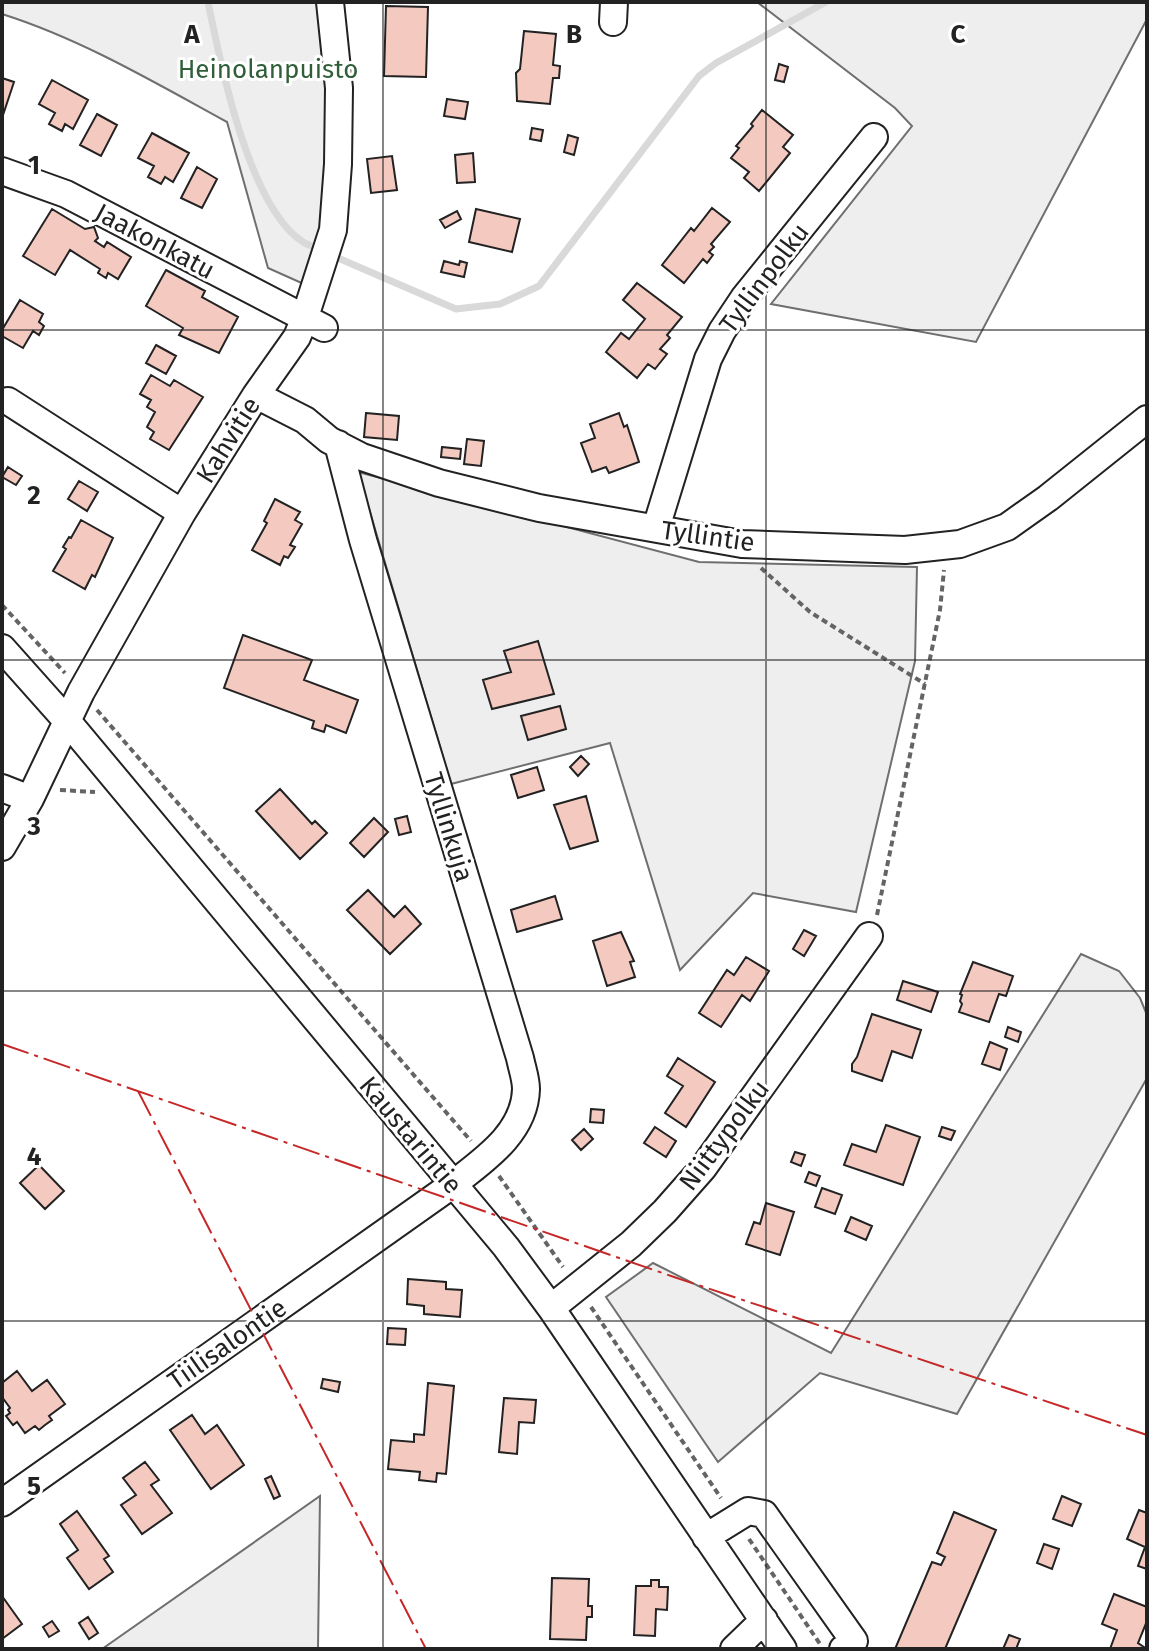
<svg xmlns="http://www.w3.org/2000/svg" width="1149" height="1651" font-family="'Fira Sans',sans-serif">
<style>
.green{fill:#eee;stroke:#6f6f6f;stroke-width:2}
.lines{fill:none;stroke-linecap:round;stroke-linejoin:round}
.stream{stroke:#d9d9d9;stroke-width:7}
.building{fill:#f3c9c0;stroke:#222;stroke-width:2}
.minor-casing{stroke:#222;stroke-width:30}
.path{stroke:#646464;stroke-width:4;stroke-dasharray:6 4;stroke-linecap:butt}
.minor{stroke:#fff;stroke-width:26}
.power{stroke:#c62828;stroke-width:2;stroke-dasharray:28 6 4 6;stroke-linecap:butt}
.grid{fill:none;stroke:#222;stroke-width:2;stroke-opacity:0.55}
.labels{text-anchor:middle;stroke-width:6;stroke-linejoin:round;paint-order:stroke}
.park-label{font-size:26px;fill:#2f5e38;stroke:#fff}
.street-label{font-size:26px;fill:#222;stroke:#fff}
.grid-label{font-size:26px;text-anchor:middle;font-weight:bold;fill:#222;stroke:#fff;stroke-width:6;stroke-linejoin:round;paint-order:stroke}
</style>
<rect width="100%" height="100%" fill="#fff"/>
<path class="green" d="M2,2H326L339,88L315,289L268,268L227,122C154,82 81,39 2,14Z
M1147,2V19L976,342L771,304L912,126L895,108L757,2Z
M358,472L699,562L917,567L915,661L856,912L753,893L680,970L610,743L451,784Z
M1081,954L1119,971L1140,998L1147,1015V1078L957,1414L820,1373L718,1462L606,1297L653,1263L831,1353Z
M320,1496L318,1649H101H102Z"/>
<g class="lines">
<path class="stream" d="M208,2C220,62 249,208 303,242C308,245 315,247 320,250
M331,255L456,309L500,304L539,286L699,76L716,63L826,2"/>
</g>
<path class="building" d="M386,6L428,7L426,77L384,76Z
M524,31L556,34L553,65L560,66L559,78H553L550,104L517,101L516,73L520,69Z
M779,64L788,67L784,82L775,80Z
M2,78L14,82L3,115H2Z
M52,80L88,100L73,129L65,124L62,131L49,124L55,113L39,104Z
M447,99L468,102L465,119L444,116Z
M762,110L793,135L783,147L790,153L759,191L744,178L749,172L731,158L739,148L736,146L753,126L751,124Z
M97,114L117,125L101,156L80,145Z
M532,128L543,130L541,141L530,139Z
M152,133L189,153L173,182L165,177L161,184L148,177L154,166L138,158Z
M568,135L578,138L574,155L564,152Z
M473,153L475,182L457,183L455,155Z
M392,156L397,190L371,193L367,159Z
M197,167L217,179L202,208L181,198Z
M712,208L730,222L711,244L714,247L709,252L713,255L707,263L703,259L684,283L662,265L691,228L694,231Z
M52,209L85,229L94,227L98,238L95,241L104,247L107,242L131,257L118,279L108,273L106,278L98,273L100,269L70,250L55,275L23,256Z
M476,209L520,219L512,252L469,242Z
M457,211L461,219L445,228L440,220Z
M444,261L459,265L460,261L467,263L464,277L441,272Z
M166,270L205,291L202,297L238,317L219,353L179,335L183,328L146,306Z
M637,283L682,317L667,335L670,338L660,349L667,354L655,369L648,364L637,378L606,352L621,333L629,339L645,319L623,300Z
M20,300L43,314L39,322L44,326L39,335L33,331L23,348L2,336V330Z
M156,345L176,356L166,374L146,363Z
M151,375L170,386L174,380L203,397L169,450L150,439L154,432L147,427L155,412L147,407L151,400L140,394Z
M366,413L399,416L397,440L364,437Z
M619,413L624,427L627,425L639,462L609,473L606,467L592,472L581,443L595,438L590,424Z
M467,439L484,441L481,466L464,464Z
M442,447L461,449L460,459L441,457Z
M8,467L22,476L16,485L2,477Z
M79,481L98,492L87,511L68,499Z
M275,499L300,512L295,520L302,524L290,545L295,547L288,558L284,556L280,565L252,550L267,523L264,521Z
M81,520L113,538L95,577L92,575L85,589L53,571L66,549L63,547L69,537L71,538Z
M243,635L312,660L304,680L358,700L346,733L326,725L324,732L312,728L314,721L224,688Z
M538,641L554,694L492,709L483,680L511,672L504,651Z
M560,706L566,729L528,740L521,716Z
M581,756L589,764L578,776L570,767Z
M537,767L544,790L518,798L511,775Z
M280,789L312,824L315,821L327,833L300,859L256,811Z
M586,796L598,841L570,849L554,805Z
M407,816L411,832L399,835L395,819Z
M374,818L388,832L364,857L350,843Z
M368,890L394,917L405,906L421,924L390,954L347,910Z
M555,896L562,919L517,932L511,910Z
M804,930L816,936L804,956L793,949Z
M621,932L634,961L630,962L635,977L607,986L593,941Z
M746,957L769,971L750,1001L742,995L721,1027L699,1013L727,970L734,975Z
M973,962L1013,976L1006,996L999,994L989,1022L959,1012L962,1004L960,1001L962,995L960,994Z
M903,981L938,992L931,1012L897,1000Z
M872,1014L921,1030L912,1058L892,1051L882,1081L852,1071V1064L857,1057Z
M1008,1027L1021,1032L1018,1042L1005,1037Z
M990,1042L1007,1049L1000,1070L982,1064Z
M678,1058L715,1082L686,1127L665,1113L683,1086L667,1076Z
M591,1109L604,1110L603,1123L590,1122Z
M886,1125L920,1137L903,1185L844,1165L852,1144L876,1152Z
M655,1127L676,1141L666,1157L644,1143Z
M942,1127L955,1131L951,1140L939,1136Z
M584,1129L593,1139L581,1150L572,1140Z
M795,1152L805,1155L801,1166L791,1162Z
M39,1165L64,1191L45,1209L20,1183Z
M809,1172L820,1176L816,1186L805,1182Z
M822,1188L842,1195L835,1214L815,1207Z
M766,1203L794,1212L780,1255L746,1244L754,1222L760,1224Z
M851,1217L872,1226L866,1240L845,1231Z
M408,1279L446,1282V1289L462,1290L460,1317L424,1314V1306L407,1304Z
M388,1328L406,1329L405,1345L387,1344Z
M17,1371L32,1391L47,1380L65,1404L49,1416L52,1420L45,1425L39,1430L35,1426L25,1433L17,1422L13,1425L6,1416L10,1413L8,1410L10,1408L2,1397V1383Z
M323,1379L340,1382L338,1392L321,1388Z
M428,1383L454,1386L446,1474L437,1473L436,1482L419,1480L420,1472L388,1469L391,1440L414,1442V1434L424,1435Z
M504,1398L536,1400L534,1423L519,1422L517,1454L499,1452Z
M192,1415L205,1434L217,1425L244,1465L211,1489L170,1430Z
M145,1462L159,1480L151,1485L172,1513L142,1534L121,1505L136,1495L123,1478Z
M271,1476L280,1496L274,1499L265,1479Z
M1062,1496L1081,1504L1072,1526L1053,1519Z
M1139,1510L1147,1513V1569L1138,1566L1145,1547L1127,1539Z
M77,1511L109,1556L104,1559L113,1572L89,1589L67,1558L78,1550L60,1524Z
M954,1512L996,1530L945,1649H895L932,1562L941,1565L945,1557L937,1553Z
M1044,1544L1059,1549L1052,1569L1037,1563Z
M552,1578L589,1579L588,1606H592V1617H587L586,1640L550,1639Z
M651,1580H659V1587H668L667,1610L656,1609L655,1636L634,1635L636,1586H651Z
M1114,1594L1147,1607V1621L1138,1643L1147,1649H1110L1117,1630L1102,1624Z
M2,1596L22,1624L2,1639Z
M88,1617L98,1633L89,1639L79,1623Z
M52,1621L59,1631L49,1637L43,1627Z
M1009,1635L1020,1639L1016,1649H1003Z"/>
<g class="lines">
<defs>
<path id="minor" d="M613,22L614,2
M2,171L66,194L324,328
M256,395L305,420L329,440L362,457L439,483L539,508L742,544L905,550L960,544L1007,527L1048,498L1147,419
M8,401L182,513
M656,528L708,359L722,331L744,298L874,137
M2,648L68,722L506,1247L551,1308L783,1649
M2,788L30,799
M2,847L30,799L81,692L182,513L256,395L297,337L304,320L333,230L338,164L339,88L330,2
M551,1308L631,1244L665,1211L703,1168L869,936
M2,1503L452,1185C484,1160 525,1133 526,1089C526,1079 522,1068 520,1058L363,540L338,444
M706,1537L748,1511L764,1514L854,1641L843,1649
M734,1649L764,1620"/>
</defs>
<use href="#minor" class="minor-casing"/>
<path class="path" d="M761,568L810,612L925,684
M2,605L65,673
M97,710L471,1141
M60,790L95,792
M877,915L940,610L944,570
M499,1176L563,1267
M591,1307L721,1498
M749,1539L820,1644"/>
<use href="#minor" class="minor"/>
<path class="power" d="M2,1044L674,1277L1147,1435
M138,1091L426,1649"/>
</g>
<path class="grid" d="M383,2V1649M766,2V1649M2,330H1147M2,660H1147M2,991H1147M2,1321H1147"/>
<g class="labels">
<g class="park-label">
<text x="268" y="78">Heinolanpuisto</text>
</g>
<g class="street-label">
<text transform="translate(155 241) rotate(28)" y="9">Jaakonkatu</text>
<text transform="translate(764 278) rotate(-53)" y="9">Tyllinpolku</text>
<text transform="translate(228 440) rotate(-58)" y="9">Kahvitie</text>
<text transform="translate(708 536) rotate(8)" y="9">Tyllintie</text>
<text transform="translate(449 827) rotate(73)" y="9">Tyllinkuja</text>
<text transform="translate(411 1135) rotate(50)" y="9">Kaustarintie</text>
<text transform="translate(724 1135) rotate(-53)" y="9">Niittypolku</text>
<text transform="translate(227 1344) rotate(-35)" y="9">Tiilisalontie</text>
</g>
</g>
<g class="grid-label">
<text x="192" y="43">A</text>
<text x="574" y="43">B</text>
<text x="958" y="43">C</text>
<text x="34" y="174">1</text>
<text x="34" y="504">2</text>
<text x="34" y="835">3</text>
<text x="34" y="1165">4</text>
<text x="34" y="1495">5</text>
</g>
<rect width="1149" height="1651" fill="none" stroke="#222222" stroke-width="8"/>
</svg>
